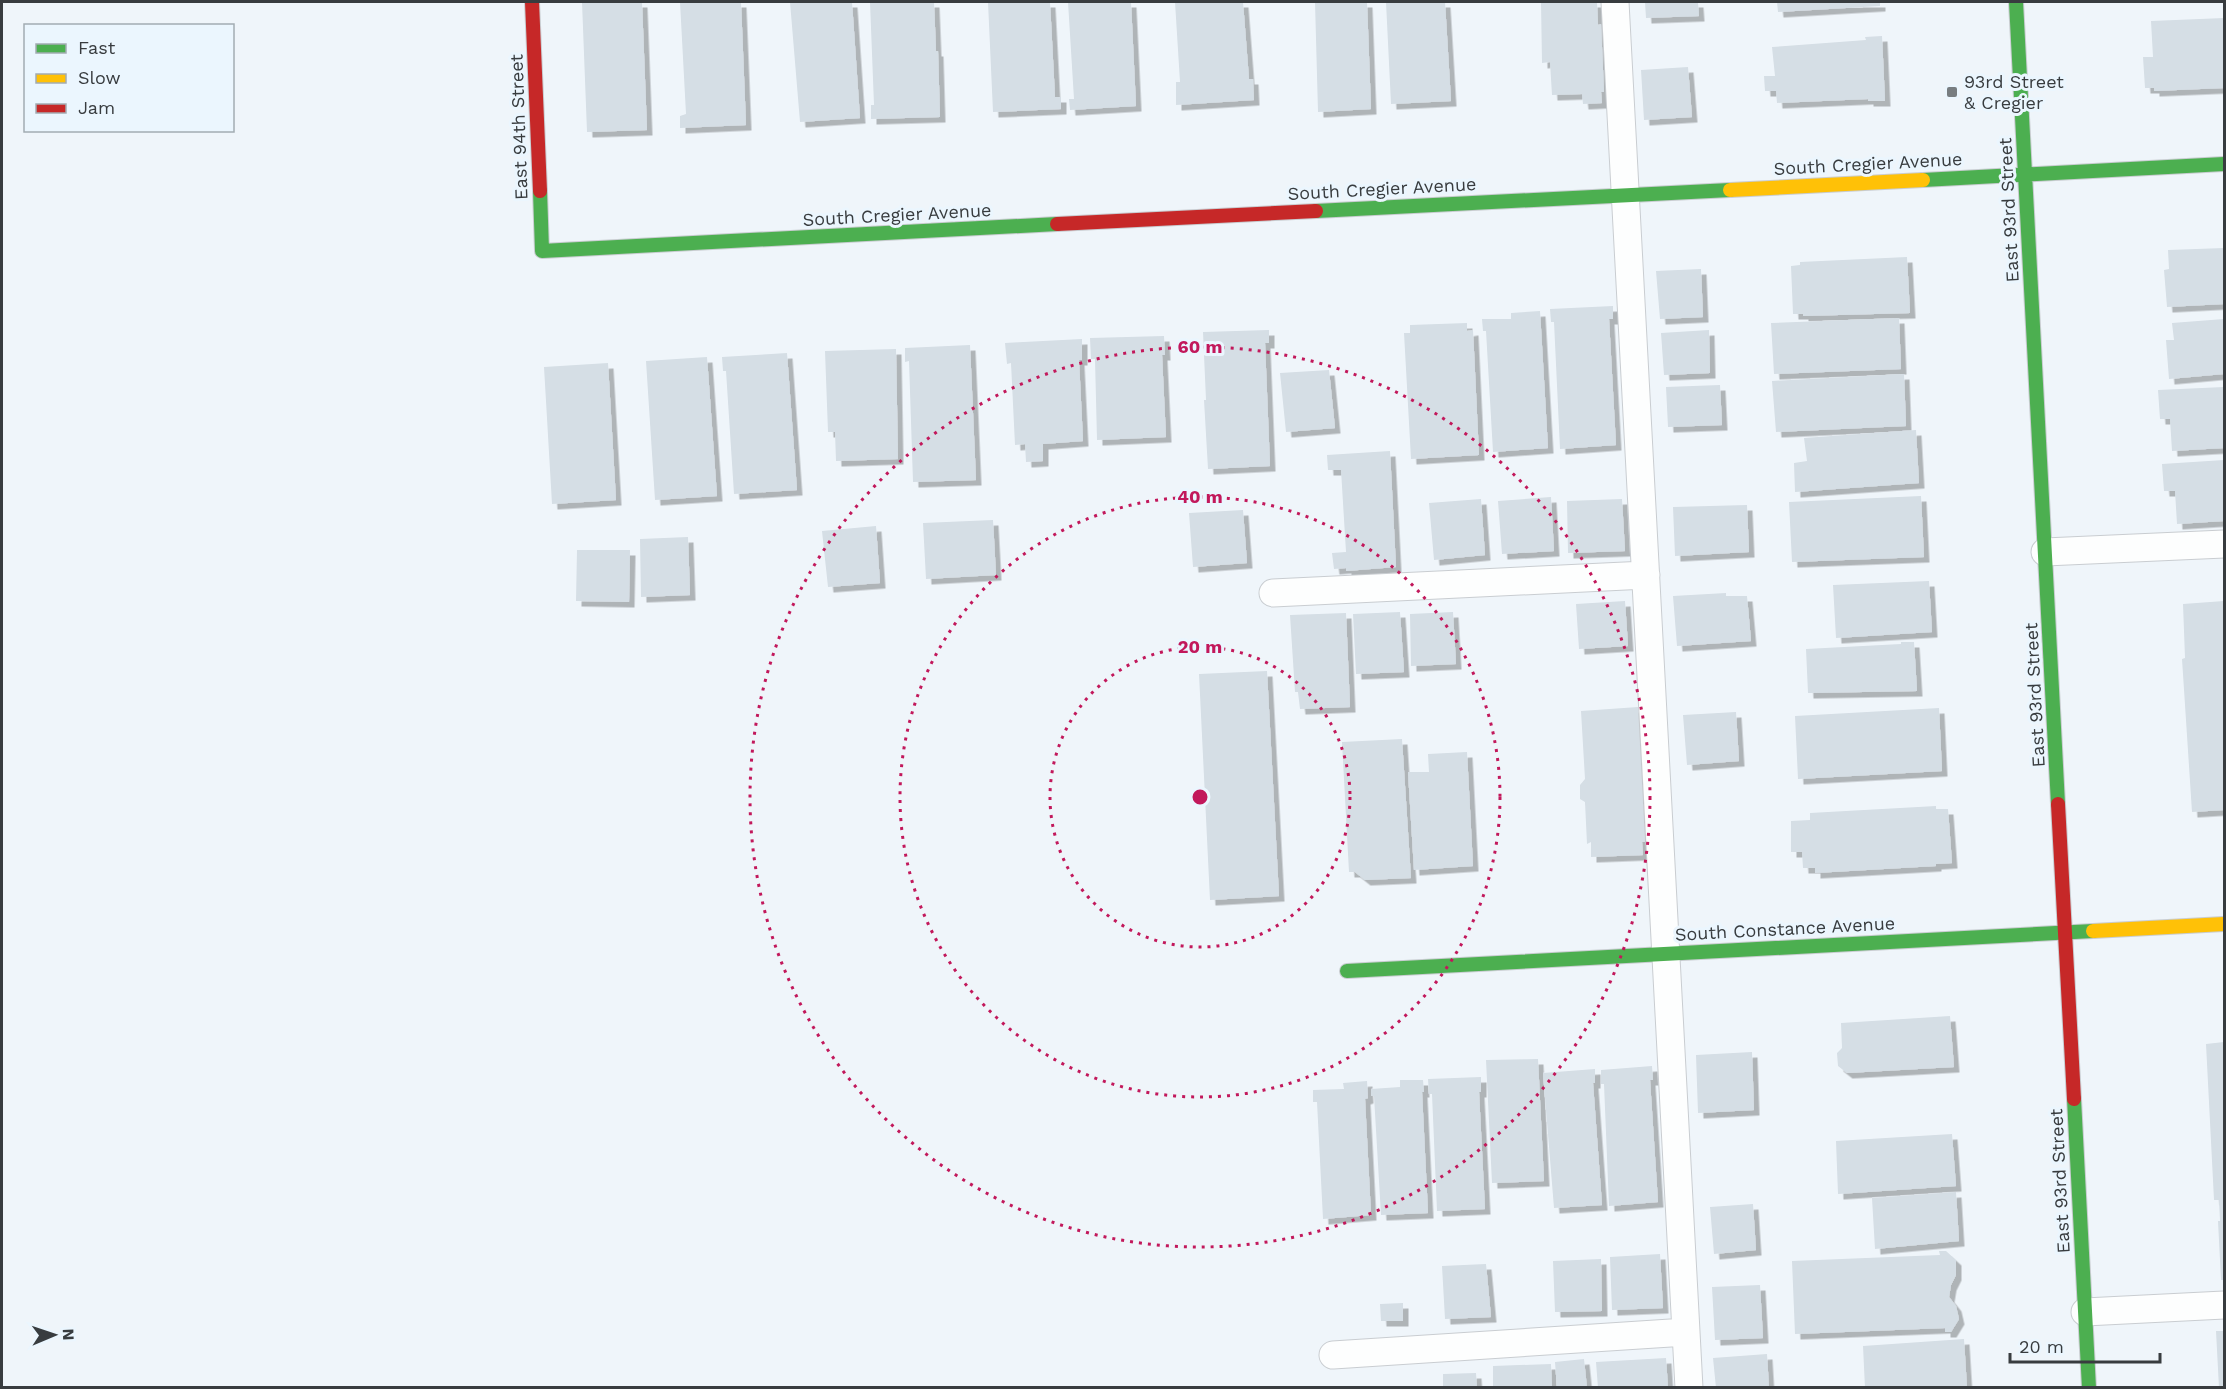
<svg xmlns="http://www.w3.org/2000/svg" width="2226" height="1389" font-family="'Work Sans',sans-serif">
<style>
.building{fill:#d5dee5;filter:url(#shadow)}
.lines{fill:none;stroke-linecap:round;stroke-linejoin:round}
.lane-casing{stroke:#c9cdd1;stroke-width:29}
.fast-casing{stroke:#c9cdd1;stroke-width:16}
.slow-casing{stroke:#c9cdd1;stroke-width:16}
.jam-casing{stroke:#c9cdd1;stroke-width:16}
.lane{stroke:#fdfefe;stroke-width:27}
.fast{stroke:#4caf50;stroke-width:14}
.slow{stroke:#ffc107;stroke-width:14}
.jam{stroke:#c62828;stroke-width:14}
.ring{fill:none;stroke:#c2185b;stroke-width:3;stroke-dasharray:3 6}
.poi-dot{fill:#787d80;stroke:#ebf6fe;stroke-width:2}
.labels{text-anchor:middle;stroke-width:6;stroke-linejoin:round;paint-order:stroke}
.poi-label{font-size:18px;fill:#383c3f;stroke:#ebf6fe;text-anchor:start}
.street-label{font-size:18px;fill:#383c3f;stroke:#ebf6fe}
.centre{fill:#c2185b;stroke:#ebf6fe;stroke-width:3}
.ring-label{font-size:18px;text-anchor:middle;font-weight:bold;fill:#c2185b;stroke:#ebf6fe;stroke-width:6;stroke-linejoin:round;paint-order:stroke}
</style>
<defs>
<filter id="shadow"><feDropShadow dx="5.5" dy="5.5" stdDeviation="0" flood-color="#0004"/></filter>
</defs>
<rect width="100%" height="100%" fill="#eff5fa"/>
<path class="building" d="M582,2H642L647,130L587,132Z
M680,2H741L746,125L680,128V116L686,114Z
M790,2H852L860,118L800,122Z
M870,2H934L936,51H938L940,117L871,119V105H874Z
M988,2H1050L1055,97H1061V109L993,112Z
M1068,2H1131L1136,106L1070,110L1069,99H1074Z
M1175,2H1243L1249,79H1253L1254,100L1176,105V82H1180Z
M1315,2H1367L1371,109L1318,112Z
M1386,2H1445L1451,101L1391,104Z
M1541,2H1597L1598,25L1601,24L1604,92H1601L1602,103L1583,104L1582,94L1552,95L1550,62L1542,63Z
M1645,2H1698L1699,16L1646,18Z
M1777,2H1880V6L1778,12Z
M2224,18V88L2154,91V88H2145L2143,57H2153L2151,21Z
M1882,36L1885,101H1868V99L1777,103L1776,91H1765L1764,76H1775L1772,47L1866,40L1865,37Z
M1688,67L1692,117L1644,120L1641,70Z
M2224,248V304L2167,307L2164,270L2169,269L2168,250Z
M1907,257L1910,313L1803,316V314H1793L1791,266L1800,265V262Z
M1701,269L1703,317L1660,319L1656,271Z
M1613,306V319H1609L1616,445L1560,449L1554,322H1551L1550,309Z
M1540,311L1548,448L1493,452L1486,331H1483L1482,319H1511V313Z
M1899,318L1901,369L1774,374L1771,323Z
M2224,319V374L2169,379L2166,340H2174L2172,323Z
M1467,323V331L1473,330L1479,455L1411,459L1404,333H1410V325Z
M1269,330V343H1265L1270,466L1208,469L1204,400H1206L1203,332Z
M1709,330L1710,373L1664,375L1661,333Z
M1164,336L1165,355H1162L1166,437L1097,440L1095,359H1091L1090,338Z
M1082,339V360H1079L1083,441L1043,444V461L1026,462L1025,444L1015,445L1011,363L1007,364L1005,343Z
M970,345L976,480L913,482L909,361L905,362V348Z
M896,349L898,459L836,461L835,432H828L825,351Z
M787,353L797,490L734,494L726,371H723L722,357Z
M707,357L717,496L655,500L646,361Z
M608,363L616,500L552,504L544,367Z
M1329,370L1335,428L1286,432L1280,373Z
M1904,374L1906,426L1776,432L1772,381Z
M1720,385L1722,425L1668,427L1666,387Z
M2224,387V448L2172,451L2170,419H2160L2158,390Z
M1916,430L1919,483L1795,492L1794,463L1807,461L1804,438Z
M1390,451L1396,567L1346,571V568L1334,569L1332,553L1346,552L1341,470H1328L1327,455Z
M2224,460V521L2177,524L2175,491H2164L2162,464Z
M1921,496L1924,557L1792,562L1789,502Z
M1551,497L1554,551L1502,554L1498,501Z
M1481,499L1485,555L1434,560L1429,503Z
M1622,499L1625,551L1568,553L1567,501Z
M1747,505L1749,552L1675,556L1673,507Z
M1243,510L1247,563L1193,567L1189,513Z
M993,520L996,575L926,579L923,523Z
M876,526L880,583L828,587L822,531Z
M688,537L690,595L641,597L640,539Z
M577,550H630L629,602L576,601Z
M1929,581L1932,632L1836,638L1833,585Z
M1726,593V596H1747L1751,641L1677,646L1673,596Z
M1625,601L1628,646L1579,649L1576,604Z
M2224,601V810L2192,812L2182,659L2185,658L2183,604Z
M1400,612L1404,672L1356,674L1353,614Z
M1453,612L1456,664L1411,666L1410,614Z
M1346,613L1350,707L1300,709L1298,692H1295L1290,615Z
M1901,642H1914L1917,691L1808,693L1806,649L1901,644Z
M1267,671L1279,896L1210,900L1199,674Z
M1638,707L1645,842H1642L1643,855L1591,857V842L1587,844L1585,802L1580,799V785L1585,779L1581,711Z
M1939,708L1942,771L1798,779L1795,716Z
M1736,712L1739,761L1687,765L1683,715Z
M1402,739L1411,878L1365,880L1355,872H1349L1342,742Z
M1467,752L1473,866L1414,870L1408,772H1429L1428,754Z
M1936,806V809H1948L1952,863L1936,864V866L1815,873V868H1803L1802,852H1791V821L1810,820V813Z
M1950,1016L1954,1067L1847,1073L1838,1066L1837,1053L1842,1048L1841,1023Z
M2224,1042V1280H2221L2218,1221H2220L2219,1200H2214L2206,1044Z
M1752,1052L1754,1110L1698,1113L1696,1055Z
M1538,1059L1544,1181L1492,1183L1486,1060Z
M1652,1066L1653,1080H1650L1658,1202L1609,1206L1604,1084H1601V1070Z
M1595,1069V1083H1593L1602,1205L1554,1208L1543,1073Z
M1481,1077V1092H1479L1485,1209L1437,1211L1432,1094H1429L1428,1079Z
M1400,1080H1423L1424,1092H1422L1428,1213L1381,1215L1374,1096H1371V1089L1400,1087Z
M1367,1081L1368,1098L1365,1099L1371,1215L1323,1219L1317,1102H1313V1090L1344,1089L1343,1083Z
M1952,1134L1956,1186L1838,1194L1836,1141Z
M1956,1192L1959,1241L1875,1249L1872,1198Z
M1753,1204L1756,1250L1714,1254L1710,1207Z
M1939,1251H1946L1956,1260V1275L1951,1285L1949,1297L1956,1306L1959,1319L1951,1332H1945V1328L1795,1334L1792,1261L1940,1255Z
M1660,1254L1663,1308L1612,1310L1610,1257Z
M1601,1259L1602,1311L1555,1312L1553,1261Z
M1486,1264L1491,1317L1445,1319L1442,1266Z
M1760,1285L1763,1338L1715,1340L1712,1287Z
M1403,1303V1321H1381L1380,1304Z
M2216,1331H2224V1388H2219Z
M1964,1339L1967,1388H1865L1863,1346Z
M1767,1354L1769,1388H1716L1713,1358Z
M1666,1358L1668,1388H1598L1596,1362Z
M1584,1359L1587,1388H1557L1555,1362Z
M1551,1364L1552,1388H1493V1366Z
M1476,1373L1477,1388H1443V1374Z"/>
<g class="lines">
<defs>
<path id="lane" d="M1615,2L1689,1388
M2045,552L2224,544
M1273,593L1646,575
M2085,1312L2224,1305
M1333,1355L1686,1332"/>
<path id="fast" d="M2016,2L2058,804
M1923,180L2224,164
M540,191L542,251L1057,224
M1316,211L1730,190
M1347,971L2093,931
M2074,1099L2089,1388"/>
<path id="slow" d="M1730,190L1923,180
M2093,931L2224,924"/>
<path id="jam" d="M532,2L540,191
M1057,224L1316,211
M2058,804L2074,1099"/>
</defs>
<use href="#lane" class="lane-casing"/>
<use href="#fast" class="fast-casing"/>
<use href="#slow" class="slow-casing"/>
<use href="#jam" class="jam-casing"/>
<use href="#lane" class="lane"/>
<use href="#fast" class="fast"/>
<use href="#slow" class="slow"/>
<use href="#jam" class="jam"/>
</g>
<g class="ring">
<circle cx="1200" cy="797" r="150"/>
<circle cx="1200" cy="797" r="300"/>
<circle cx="1200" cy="797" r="450"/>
</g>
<rect class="poi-dot" x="1946" y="86" width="12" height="12" rx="3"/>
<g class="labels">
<g class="poi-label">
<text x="1964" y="88">93rd Street<tspan x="1964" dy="21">&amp; Cregier</tspan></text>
</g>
<g class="street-label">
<text transform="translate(519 127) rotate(-92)" y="6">East 94th Street</text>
<text transform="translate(1868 164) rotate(-3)" y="6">South Cregier Avenue</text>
<text transform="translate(1382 189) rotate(-3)" y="6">South Cregier Avenue</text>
<text transform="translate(2009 210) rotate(-93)" y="6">East 93rd Street</text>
<text transform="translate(897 215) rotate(-3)" y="6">South Cregier Avenue</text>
<text transform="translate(2035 695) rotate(-93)" y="6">East 93rd Street</text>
<text transform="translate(1785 929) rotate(-3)" y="6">South Constance Avenue</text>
<text transform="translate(2060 1181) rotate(-93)" y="6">East 93rd Street</text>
</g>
</g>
<circle cx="1200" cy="797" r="9" class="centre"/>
<g class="ring-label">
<text x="1200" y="353">60 m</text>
<text x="1200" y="503">40 m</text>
<text x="1200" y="653">20 m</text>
</g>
<rect width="2226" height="1389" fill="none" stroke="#383c3f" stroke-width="6"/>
<rect x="24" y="24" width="210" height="108" fill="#ebf6fe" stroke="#a3acb2" stroke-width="1.5"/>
<rect x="36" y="44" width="30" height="9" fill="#4caf50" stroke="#a3acb2" stroke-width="1.5"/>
<text x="78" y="54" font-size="18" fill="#383c3f">Fast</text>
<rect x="36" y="74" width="30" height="9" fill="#ffc107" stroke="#a3acb2" stroke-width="1.5"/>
<text x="78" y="84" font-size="18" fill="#383c3f">Slow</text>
<rect x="36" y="104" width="30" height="9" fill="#c62828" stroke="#a3acb2" stroke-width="1.5"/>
<text x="78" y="114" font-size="18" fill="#383c3f">Jam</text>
<g transform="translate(54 1335) rotate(88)" stroke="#ebf6fe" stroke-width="4.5" paint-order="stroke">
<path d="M0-4.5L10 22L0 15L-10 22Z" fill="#383c3f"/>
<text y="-9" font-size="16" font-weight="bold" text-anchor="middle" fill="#383c3f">N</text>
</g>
<path d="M2010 1353v9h150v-9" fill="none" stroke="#383c3f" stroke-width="3"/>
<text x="2019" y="1353" font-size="18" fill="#383c3f" stroke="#ebf6fe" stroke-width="4.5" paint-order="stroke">20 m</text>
</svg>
